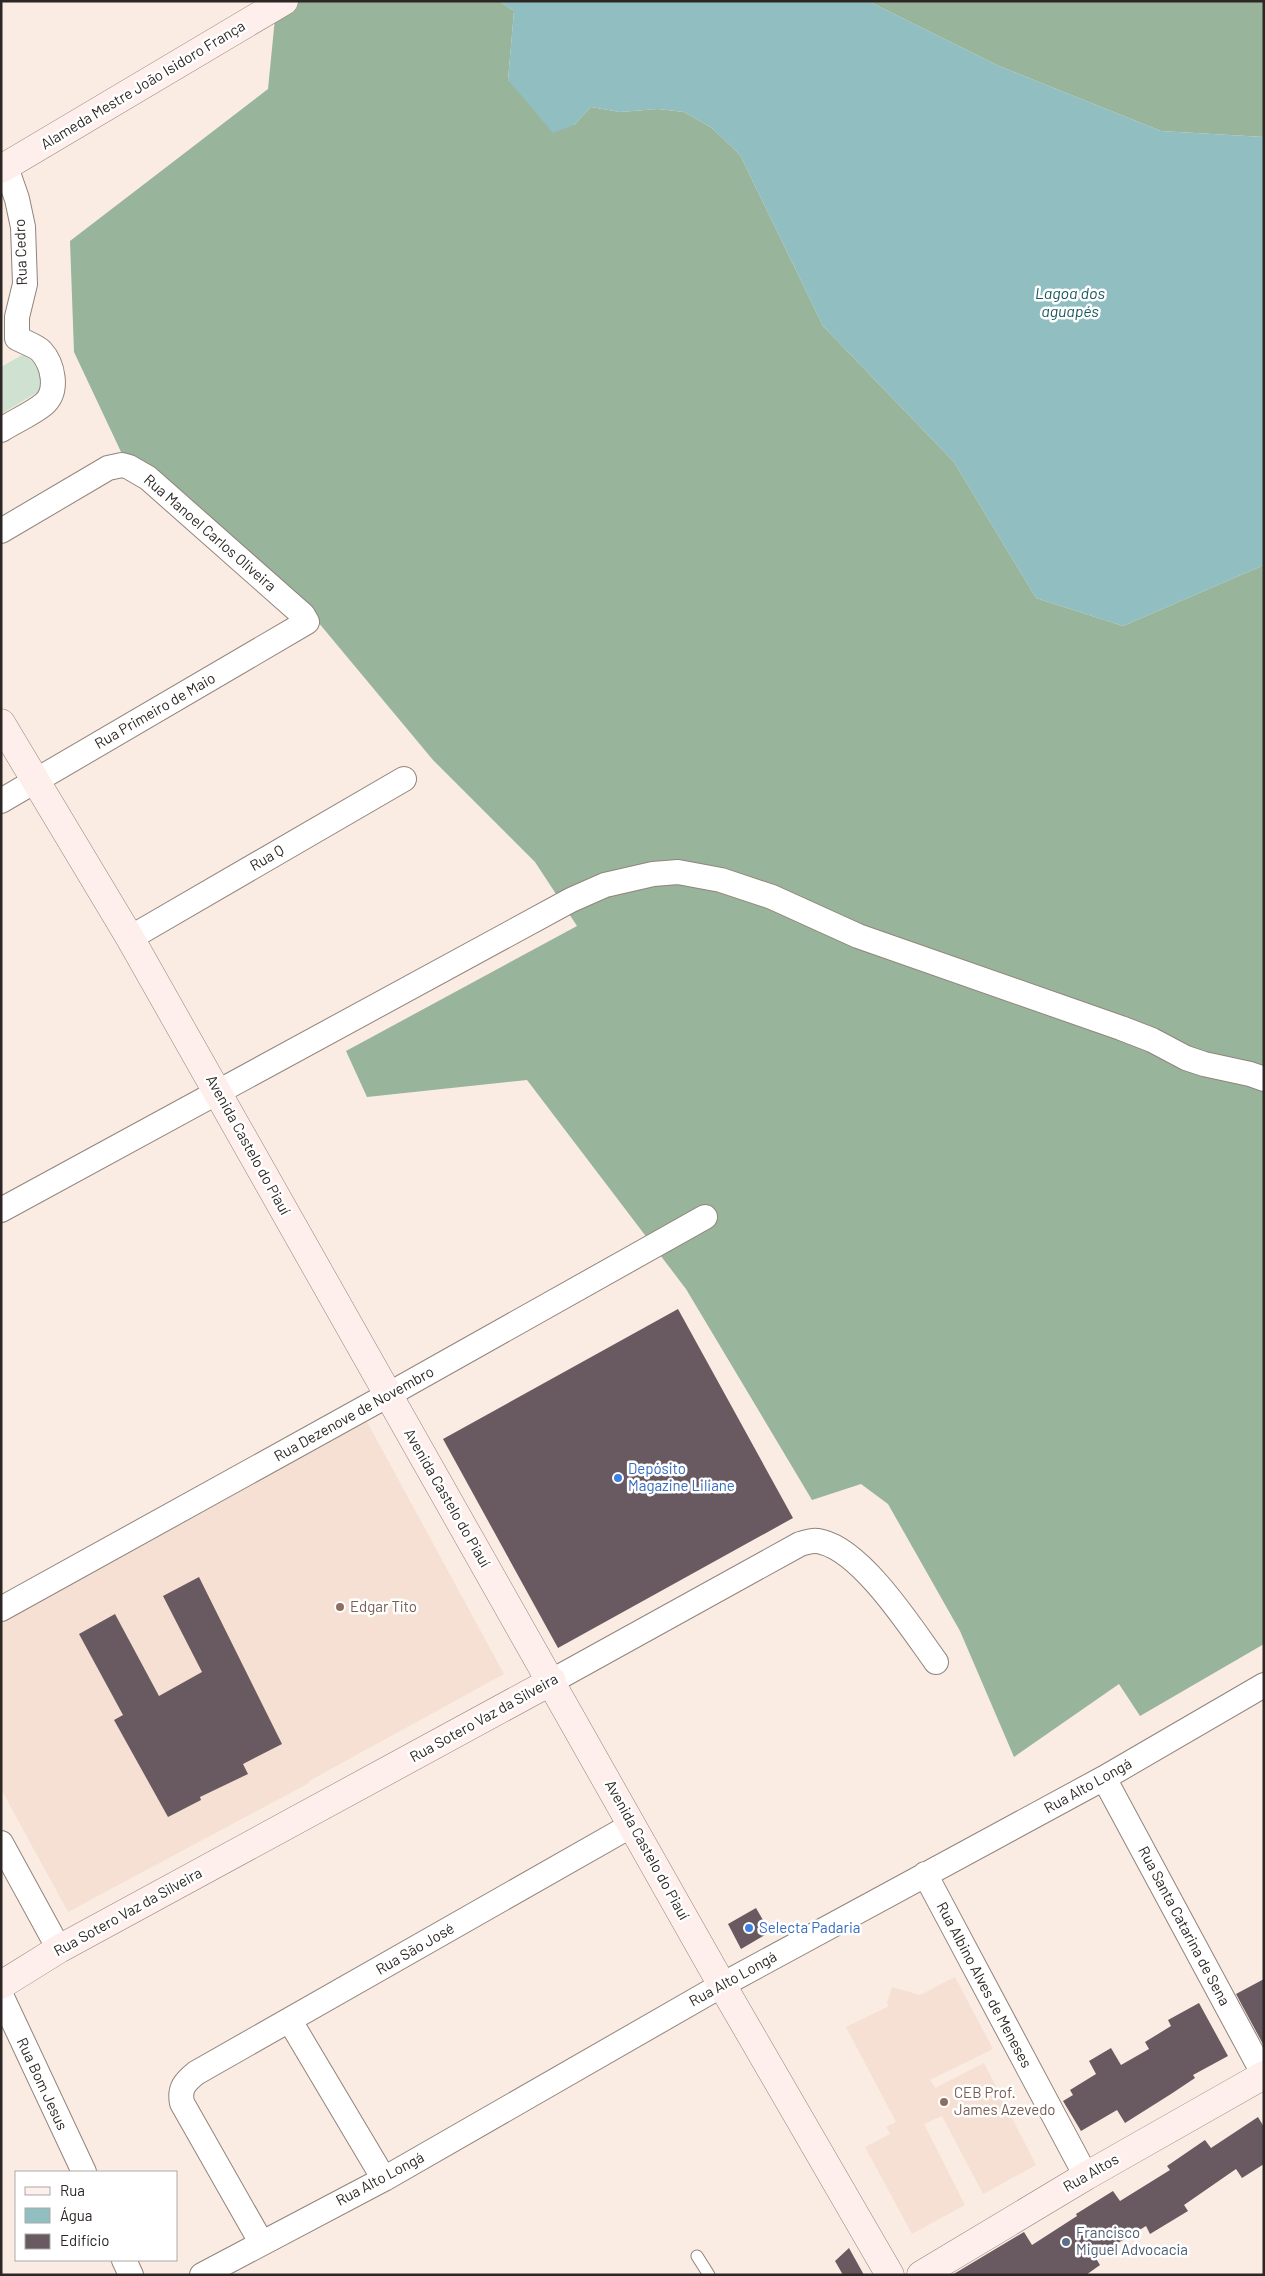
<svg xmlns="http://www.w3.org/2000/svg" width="1265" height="2276" font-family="Barlow,sans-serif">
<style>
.built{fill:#f5e0d3}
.green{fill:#cfe1d0}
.forest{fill:#98b49a}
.water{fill:#90bec1}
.building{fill:#685a60}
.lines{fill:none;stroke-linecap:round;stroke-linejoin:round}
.lane-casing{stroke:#91847c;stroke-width:13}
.street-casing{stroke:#91847c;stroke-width:26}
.secondary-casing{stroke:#91847c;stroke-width:29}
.lane{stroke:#fff;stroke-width:11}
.street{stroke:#fff;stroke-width:24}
.secondary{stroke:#feeeec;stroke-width:28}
.shop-dot{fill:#3f7fe0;stroke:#fff;stroke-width:2}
.education-dot{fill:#8d6e63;stroke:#fff;stroke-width:2}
.service-dot{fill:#5c6f8a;stroke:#fff;stroke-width:2}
.labels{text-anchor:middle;stroke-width:5;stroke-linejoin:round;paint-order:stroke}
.street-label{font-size:15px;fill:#2c2724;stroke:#fff}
.shop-label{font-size:15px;fill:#366cbe;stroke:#fff;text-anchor:start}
.education-label{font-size:15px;fill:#785e54;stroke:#fff;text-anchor:start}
.service-label{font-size:15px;fill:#4e5e75;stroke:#fff;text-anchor:start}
.water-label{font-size:16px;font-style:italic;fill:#18585d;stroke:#fff}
</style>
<rect width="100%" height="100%" fill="#faece3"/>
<path class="built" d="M366,1420L504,1674L309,1781V1783L68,1912L1,1789V1616Z
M955,1977L993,2049L930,2080L935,2088L984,2063L1036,2165L983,2194L942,2116L924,2124L965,2205L912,2234L865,2147L890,2134L886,2127L896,2122L846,2027L889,2006L887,2003L892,1987L920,1995Z"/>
<path class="green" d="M22,355C39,362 40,372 43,389L1,414V367Z"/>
<path class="forest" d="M289,1H499L514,11L508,80L574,125L591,107L620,112L658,109L684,112L712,128L740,155L823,326L954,462L1036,598L1123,626L1264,565V1644L1140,1716L1119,1684L1014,1757L960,1631L888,1504L861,1484L812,1500L686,1289L527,1080L367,1097L346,1051L577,926L535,862L433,760L318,622L122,454L74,352L70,241L268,89L276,8Z
M868,1H1264V137L1161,131L999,66Z"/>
<path class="water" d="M499,1H868L999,66L1161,131L1264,137V565L1123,626L1036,598L954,462L823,326L740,155L712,128L684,112L658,109L620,112L591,107L574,125L553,133L508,80L514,11Z"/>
<path class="building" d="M678,1309L793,1518L558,1648L443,1439Z
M199,1577L282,1744L243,1764L248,1774L200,1797L201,1800L168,1817L114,1720L123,1715L79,1634L115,1614L159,1696L202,1672L163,1596Z
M756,1908L770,1932L741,1949L728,1924Z
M1264,1979V2046L1236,1994Z
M1199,2003L1228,2056L1193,2075L1195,2078L1171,2094L1125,2123L1117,2110L1081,2131L1063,2101L1073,2095L1070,2090L1096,2074L1089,2061L1111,2048L1121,2065L1149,2049L1145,2042L1171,2026L1168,2020Z
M1258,2117L1264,2127V2164L1242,2178L1236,2169L1184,2205L1188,2211L1150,2234L1146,2226L1095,2257L1100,2265L1086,2275H952L1024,2232L1032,2245L1077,2216L1076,2214L1113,2191L1120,2201L1170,2170L1167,2166L1205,2140L1211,2148Z
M849,2248L864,2275H843L835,2261Z"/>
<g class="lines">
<defs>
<path id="lane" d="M697,2256L709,2275"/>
<path id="street" d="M6,167L17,199L23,227L25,284L17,317V338
M1,430C15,421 32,414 44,404C59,391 53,364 41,351C36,346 24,342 17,338
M1,531L108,468L122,465L129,467L148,478L303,615L307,622L1,801
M130,938L404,779
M1,1210L571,900L605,885L653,874L678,872L721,880L772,897L858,936L1121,1028L1152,1040L1186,1058L1204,1064L1250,1074L1264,1079
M1,1609L388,1395L705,1217
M552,1681L800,1544C808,1542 814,1539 822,1542C863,1552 912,1629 936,1662
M1104,1778L1264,2075
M1,1843L59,1949
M925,1874L1086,2176
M1,1995L84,2172
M290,2021L384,2179
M261,2242L182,2103C179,2088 185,2082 196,2073L632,1825
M124,2260L131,2275
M202,2275L384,2179L722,1985L1104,1778L1264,1685"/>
<path id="secondary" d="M1,169L284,1
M1,723L130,938L722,1985L890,2275
M1,1985L59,1949L552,1681
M921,2275L1086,2176L1264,2075"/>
</defs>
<use href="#lane" class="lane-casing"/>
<use href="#street" class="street-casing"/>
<use href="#secondary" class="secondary-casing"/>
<use href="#lane" class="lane"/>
<use href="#street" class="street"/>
<use href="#secondary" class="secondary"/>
</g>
<g class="shop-dot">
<circle cx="618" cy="1478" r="5"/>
<circle cx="749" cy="1928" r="5"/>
</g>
<g class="education-dot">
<circle cx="340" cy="1607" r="5"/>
<circle cx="944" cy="2102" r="5"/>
</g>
<circle class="service-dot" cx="1066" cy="2242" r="5"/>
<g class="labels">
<g class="street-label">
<text transform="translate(143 85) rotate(-31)" y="5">Alameda Mestre João Isidoro França</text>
<text transform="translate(21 252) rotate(-92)" y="5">Rua Cedro</text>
<text transform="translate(210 533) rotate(41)" y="5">Rua Manoel Carlos Oliveira</text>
<text transform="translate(155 711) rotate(-30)" y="5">Rua Primeiro de Maio</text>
<text transform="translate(267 858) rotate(-30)" y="5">Rua Q</text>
<text transform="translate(248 1145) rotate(61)" y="5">Avenida Castelo do Piauí</text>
<text transform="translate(354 1414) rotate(-29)" y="5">Rua Dezenove de Novembro</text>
<text transform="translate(447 1498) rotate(60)" y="5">Avenida Castelo do Piauí</text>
<text transform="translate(484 1718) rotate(-29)" y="5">Rua Sotero Vaz da Silveira</text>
<text transform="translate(1088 1786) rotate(-29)" y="5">Rua Alto Longá</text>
<text transform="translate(647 1850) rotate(61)" y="5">Avenida Castelo do Piauí</text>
<text transform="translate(128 1912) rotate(-29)" y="5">Rua Sotero Vaz da Silveira</text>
<text transform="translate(1184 1926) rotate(62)" y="5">Rua Santa Catarina de Sena</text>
<text transform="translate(415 1949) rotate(-30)" y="5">Rua São José</text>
<text transform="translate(733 1979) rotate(-29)" y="5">Rua Alto Longá</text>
<text transform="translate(984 1985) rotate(62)" y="5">Rua Albino Alves de Meneses</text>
<text transform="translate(42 2084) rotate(65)" y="5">Rua Bom Jesus</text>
<text transform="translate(1091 2173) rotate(-30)" y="5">Rua Altos</text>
<text transform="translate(380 2179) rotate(-28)" y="5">Rua Alto Longá</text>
</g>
<g class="shop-label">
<text x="628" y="1474">Depósito<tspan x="628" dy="17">Magazine Liliane</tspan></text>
<text x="759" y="1933">Selecta Padaria</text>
</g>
<g class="education-label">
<text x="350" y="1612">Edgar Tito</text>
<text x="954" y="2098">CEB Prof.<tspan x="954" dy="17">James Azevedo</tspan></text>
</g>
<g class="service-label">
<text x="1076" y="2238">Francisco<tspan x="1076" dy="17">Miguel Advocacia</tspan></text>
</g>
<g class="water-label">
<text x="1070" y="299">Lagoa dos<tspan x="1070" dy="18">aguapés</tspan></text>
</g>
</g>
<rect width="1265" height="2276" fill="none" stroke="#2c2724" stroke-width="5"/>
<rect x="15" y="2171" width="162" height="90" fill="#ffffff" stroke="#aba9a7"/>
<rect x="25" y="2187" width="25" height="8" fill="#feeeec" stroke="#aba9a7"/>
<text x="60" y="2196" font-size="15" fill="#2c2724">Rua</text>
<rect x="25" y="2208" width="25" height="15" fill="#90bec1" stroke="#aba9a7"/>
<text x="60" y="2221" font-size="15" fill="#2c2724">Água</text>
<rect x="25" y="2234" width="25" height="15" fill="#685a60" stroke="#aba9a7"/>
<text x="60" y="2246" font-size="15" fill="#2c2724">Edifício</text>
</svg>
